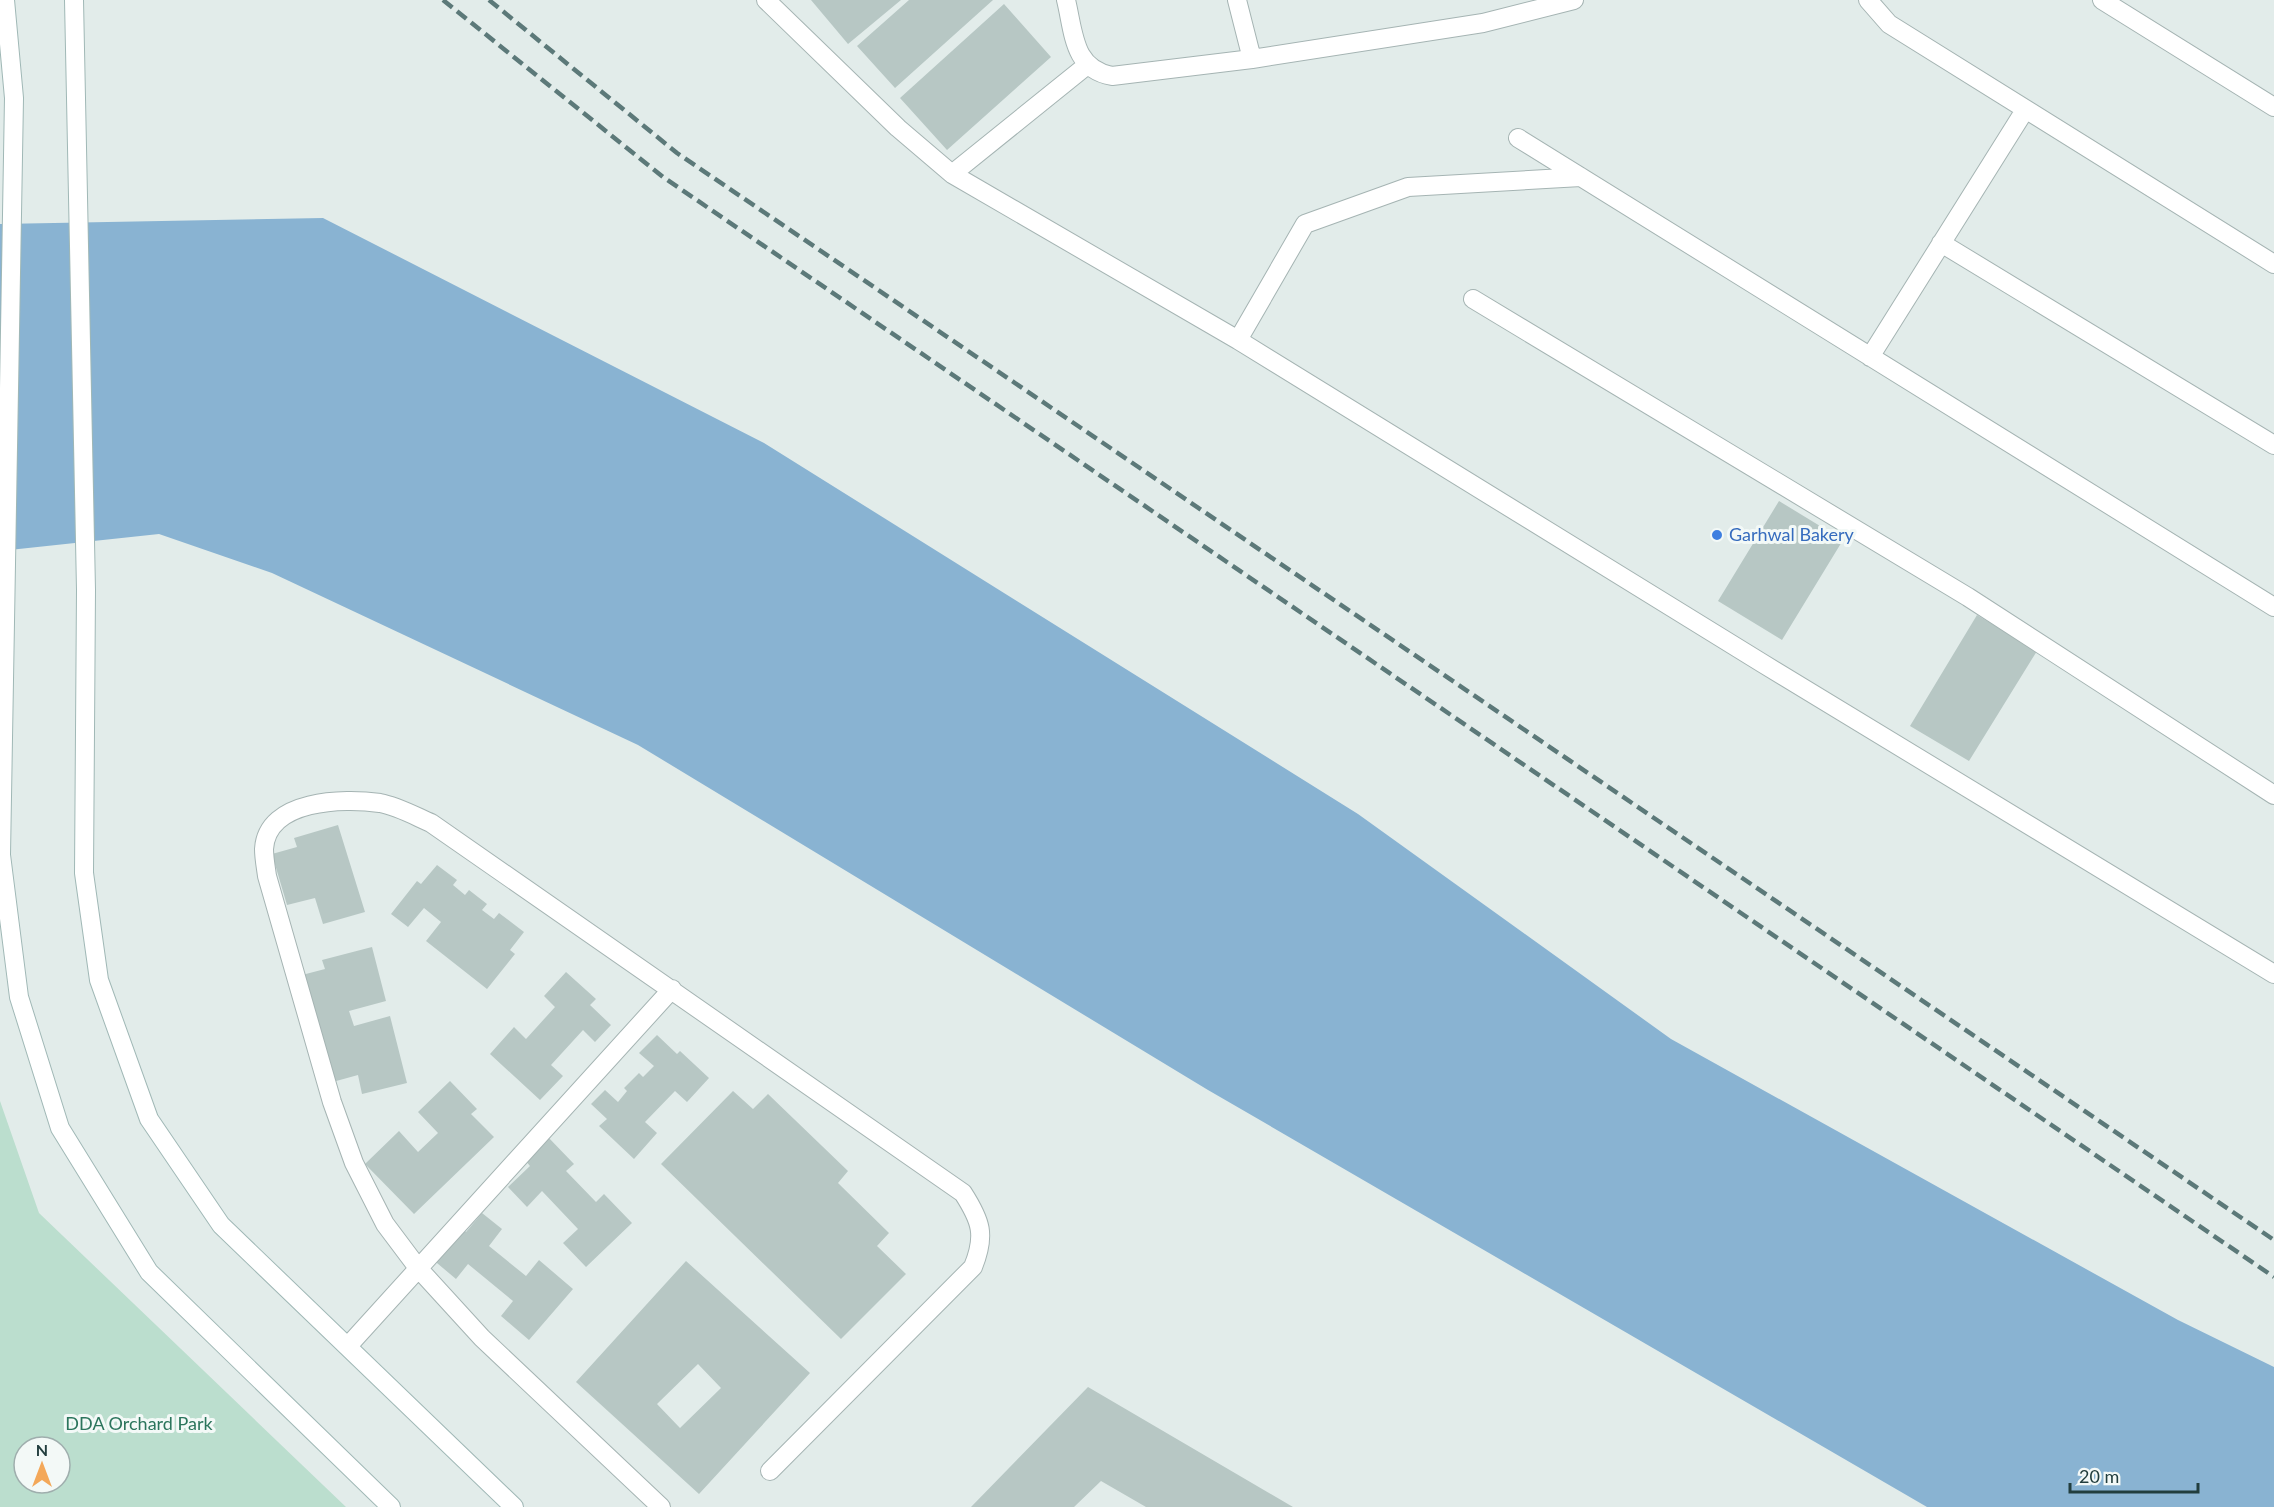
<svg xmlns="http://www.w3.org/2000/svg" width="2274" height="1507" font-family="Lato,sans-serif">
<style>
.green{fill:#bbdece;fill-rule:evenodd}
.water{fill:#89b3d2}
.building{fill:#b7c7c4;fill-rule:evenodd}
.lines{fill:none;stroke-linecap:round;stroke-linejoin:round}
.lane-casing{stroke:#a5b4b3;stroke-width:20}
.street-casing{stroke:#a5b4b3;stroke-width:20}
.secondary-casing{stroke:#a0b8b6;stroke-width:20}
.lane{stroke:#fff;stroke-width:18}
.street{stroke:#fff;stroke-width:18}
.secondary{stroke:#fff;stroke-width:18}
.rail{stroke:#5c7979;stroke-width:4.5;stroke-dasharray:12 6;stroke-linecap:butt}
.shop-dot{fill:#3f7fe0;stroke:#f3f9f7;stroke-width:2}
.labels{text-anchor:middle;stroke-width:6;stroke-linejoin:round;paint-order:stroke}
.shop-label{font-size:18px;fill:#366cbe;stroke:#f3f9f7;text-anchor:start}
.park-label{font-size:18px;fill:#2b755c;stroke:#f3f9f7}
</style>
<rect width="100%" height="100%" fill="#e2ecea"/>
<path class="green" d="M0,1101L39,1213L346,1507H0ZM24,1447H60V1483H24Z"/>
<path class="water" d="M323,218L764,443L1358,814L1671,1039L2178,1320L2274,1367V1507H1927L1208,1090L638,745L272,573L159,534L0,551V224Z"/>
<path class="building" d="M811,0H901L848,44Z
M909,0H993L895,88L857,46Z
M1004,4L1051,57L947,150L900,98Z
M1779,501L1843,540L1782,640L1718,601Z
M1977,615L2037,651L1969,761L1910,726Z
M338,825L365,912L323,924L315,898L287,905L272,854L297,847L294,838Z
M437,865L457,880L453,885L465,895L469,890L487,904L482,910L494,919L499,913L524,932L510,950L515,954L487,989L426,941L441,922L424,908L408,927L391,914L417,881L421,884Z
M372,947L386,1001L349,1011L354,1026L390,1016L407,1083L362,1094L358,1075L329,1083L302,975L325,969L322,960Z
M566,972L596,999L590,1005L611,1025L595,1042L583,1030L551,1065L563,1076L540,1100L490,1054L514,1027L526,1039L555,1007L544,996Z
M657,1035L677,1054L680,1051L709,1078L687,1102L675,1091L645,1122L657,1133L634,1159L599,1126L607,1119L591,1104L605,1090L618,1102L627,1091L624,1088L639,1073L643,1077L654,1066L639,1053Z
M450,1081L477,1109L471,1114L494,1137L414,1214L365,1164L399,1131L418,1152L438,1133L418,1112Z
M733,1091L753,1109L768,1094L848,1171L838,1183L889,1233L877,1246L906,1274L841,1339L661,1164Z
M547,1136L574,1164L566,1171L596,1202L604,1194L632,1223L586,1267L563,1243L578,1229L542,1191L527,1207L508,1187L530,1166L524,1159Z
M482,1213L502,1229L489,1246L526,1276L539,1260L573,1289L529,1340L501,1316L513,1301L468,1264L456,1279L431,1258L459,1226L466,1232Z
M686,1261L810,1373L699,1494L576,1382ZM698,1364L721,1388L680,1428L657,1404Z
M1088,1387L1293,1507H1146L1101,1481L1074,1507H971Z"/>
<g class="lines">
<defs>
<path id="lane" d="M348,1346L672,989
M661,1507L482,1338L418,1268L385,1224L354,1163L332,1102L267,876C266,868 264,858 264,849C267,799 344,798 380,803C397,806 415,816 431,823L963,1193C981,1221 986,1235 973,1267L770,1471"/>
<path id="street" d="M766,0L898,128L952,174L1238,340L1762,663L2274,974
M1066,0C1074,33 1073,69 1112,76L1252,59L1483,23L1574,0
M1237,0L1252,59
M1868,0L1889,24L2274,264
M2102,0L2274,107
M1518,138L2274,607
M952,174L1086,66
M1941,243L2274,445
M1473,299L1968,597L2274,795
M1238,340L1305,224L1408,187L1581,177
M1870,357L2025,110"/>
<path id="secondary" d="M5,0L14,98L1,855L19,997L60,1128L149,1272L391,1507
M74,0L86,590L84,873L99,980L149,1119L221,1225L514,1507"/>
</defs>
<use href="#lane" class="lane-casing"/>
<use href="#street" class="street-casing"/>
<use href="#secondary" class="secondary-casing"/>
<use href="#lane" class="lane"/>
<use href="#street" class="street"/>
<use href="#secondary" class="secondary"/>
<path class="rail" d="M443,0L663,177L2274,1277
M489,0L677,153L2274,1240"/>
</g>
<circle class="shop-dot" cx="1717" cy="535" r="6"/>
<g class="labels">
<g class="shop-label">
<text x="1729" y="541">Garhwal Bakery</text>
</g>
<g class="park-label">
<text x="139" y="1430">DDA Orchard Park</text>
</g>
</g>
<g transform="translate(42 1465)"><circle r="28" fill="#f3f9f7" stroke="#9faead" stroke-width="1.5"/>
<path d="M0-4.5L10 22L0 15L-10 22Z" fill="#f3a859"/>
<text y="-9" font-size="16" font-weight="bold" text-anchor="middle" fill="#223e3e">N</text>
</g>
<path d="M2070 1483v9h128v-9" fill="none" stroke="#223e3e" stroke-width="3"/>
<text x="2079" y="1483" font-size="18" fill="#223e3e" stroke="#f3f9f7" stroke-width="4.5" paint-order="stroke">20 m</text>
</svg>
